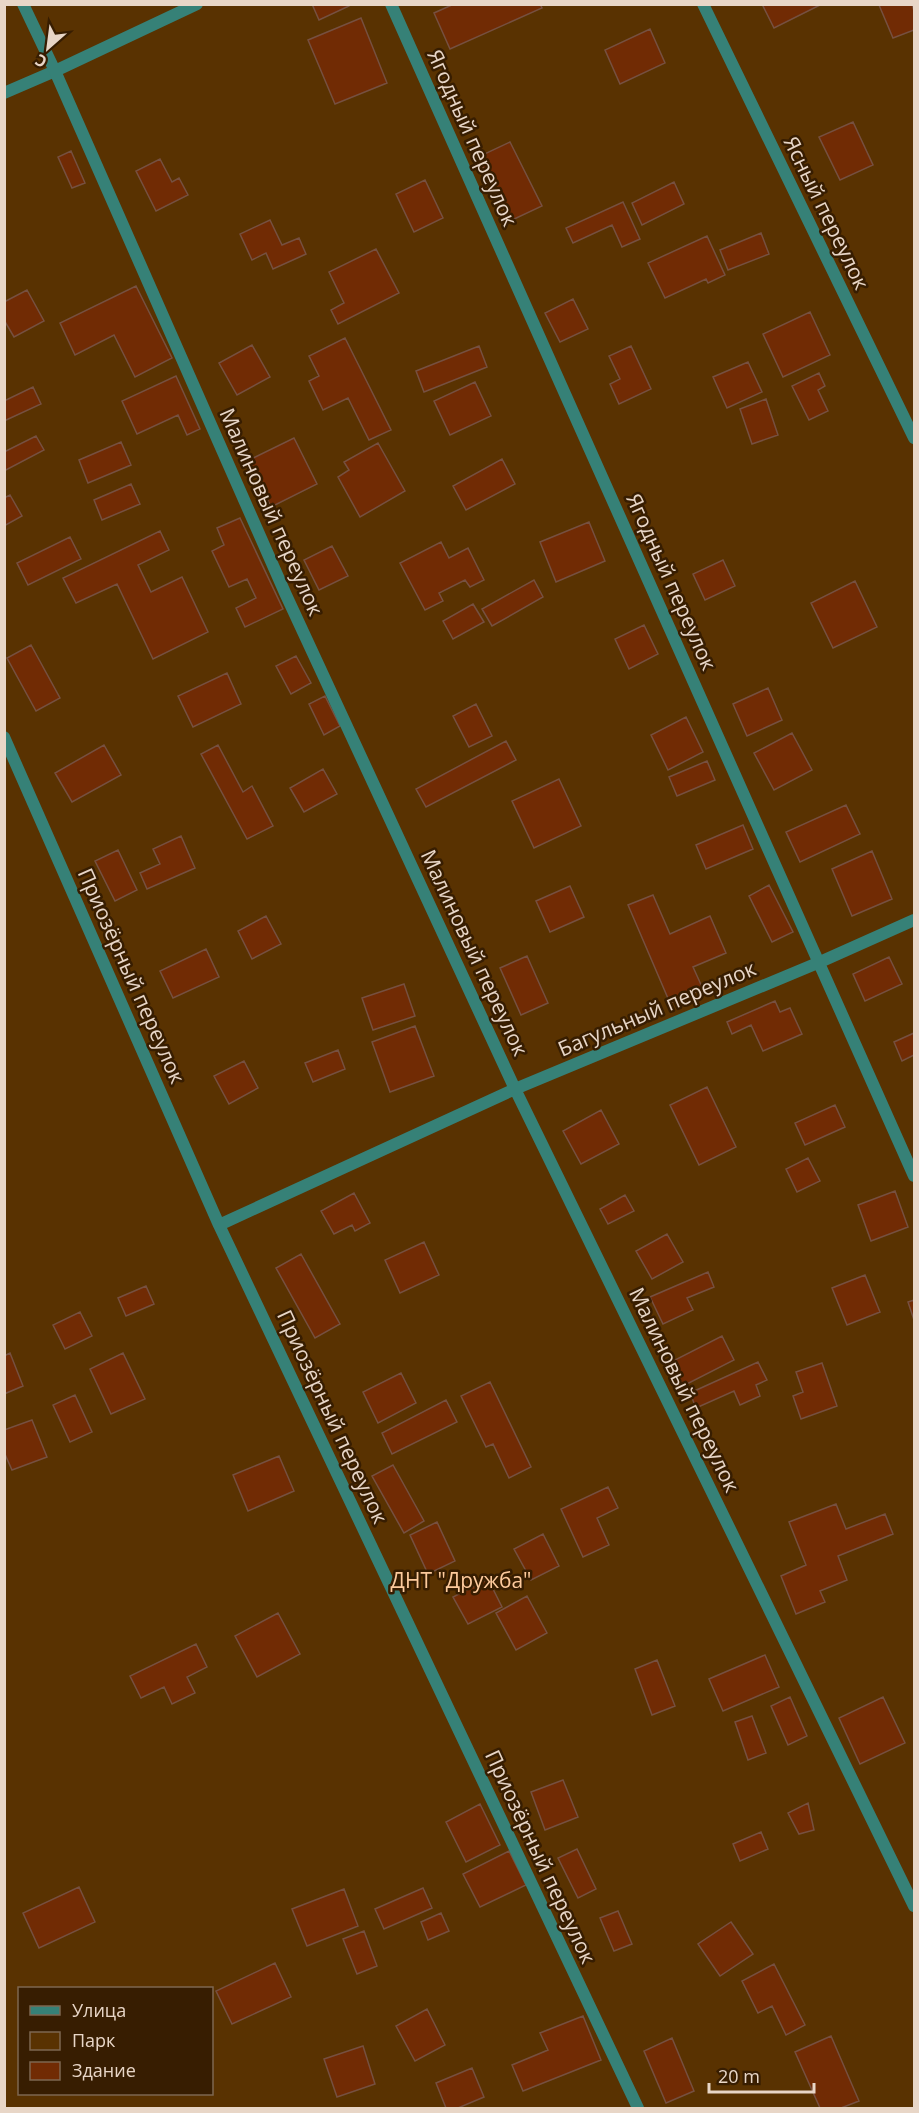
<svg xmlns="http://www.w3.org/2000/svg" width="919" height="2113" font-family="'Open Sans',sans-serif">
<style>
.green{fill:#593201;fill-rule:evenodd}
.building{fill:#712b04;stroke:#765040;stroke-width:1.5}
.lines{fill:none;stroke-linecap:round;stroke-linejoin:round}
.service{stroke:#368177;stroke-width:12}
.minor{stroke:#368177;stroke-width:12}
.labels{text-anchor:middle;stroke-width:5;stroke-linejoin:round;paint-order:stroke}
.street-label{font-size:21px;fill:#e8d6c7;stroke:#371d01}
.park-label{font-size:21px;fill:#fdca9c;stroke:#371d01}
</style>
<rect width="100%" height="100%" fill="#371d01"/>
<path class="green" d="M5,5H914V2108H5ZM20,1988H212V2094H20Z"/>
<path class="building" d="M312,4H349V6L319,20Z
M454,4H540L542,8L450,49L434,13Z
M762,4H822L774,28Z
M912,4L914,11V30L893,38L879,5Z
M361,18L387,83L335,104L308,40Z
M650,29L665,63L620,84L605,50Z
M853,122L873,165L840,180L819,137Z
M510,142L542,206L510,221L478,157Z
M71,151L85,183L72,188L58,157Z
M160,159L172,182L179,178L188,195L156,211L136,171Z
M425,180L443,218L414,232L396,194Z
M674,182L684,204L642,225L632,203Z
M623,202L640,239L622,247L612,225L573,243L566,228Z
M270,220L282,245L299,238L306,254L273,269L266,253L252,260L240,234Z
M761,233L769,254L728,270L720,250Z
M707,236L725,275L708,283L706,279L665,298L648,263Z
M376,249L399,293L338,324L331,310L344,303L329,272Z
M136,286L172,358L135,377L114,335L75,355L60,323Z
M27,290L44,321L14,337L4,320V302Z
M573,299L588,329L560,342L545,313Z
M810,312L830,355L783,377L763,334Z
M345,338L391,430L369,440L348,398L323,410L309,381L319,376L309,356Z
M252,345L270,377L237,395L219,363Z
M479,346L487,367L424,392L416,371Z
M631,346L651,389L619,404L610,384L620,379L609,356Z
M748,362L762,392L727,408L713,377Z
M819,373L825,386L818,390L828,411L809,420L792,386Z
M176,376L200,429L187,435L178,415L137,434L122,401Z
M475,382L491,416L450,435L434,401Z
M33,387L41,404L4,421V401Z
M766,399L778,435L752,444L740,409Z
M36,436L44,450L4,471V452Z
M294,438L317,484L271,507L249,460Z
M121,442L131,465L88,483L79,460Z
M378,443L405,491L360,517L338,477L349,470L344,462Z
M502,459L515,484L466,510L453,486Z
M131,484L140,504L102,520L94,500Z
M10,495L22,516L4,526V498Z
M240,518L283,609L245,627L236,608L256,598L247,579L229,587L212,551L224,545L217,528Z
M589,522L605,561L556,582L540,542Z
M160,531L169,550L138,565L151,592L182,577L208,632L153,659L117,584L76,603L63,578Z
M70,537L81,559L28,585L17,563Z
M441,542L449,558L468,548L484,580L470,587L465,580L439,593L443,601L425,610L400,563Z
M332,546L348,576L319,590L304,560Z
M723,560L735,586L705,600L693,574Z
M534,580L543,597L492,626L482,609Z
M855,581L877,627L833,648L811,603Z
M473,604L484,622L453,639L443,621Z
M644,625L658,654L629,669L615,639Z
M31,645L60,698L36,711L7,658Z
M296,656L311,683L291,694L276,666Z
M227,673L241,704L193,727L178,696Z
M768,688L782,720L747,736L733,704Z
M325,696L340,726L324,735L309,704Z
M476,704L492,736L469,747L453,716Z
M686,717L703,752L668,770L651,735Z
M792,733L812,770L774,790L754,753Z
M506,741L516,760L426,807L416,789Z
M104,745L121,775L72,802L55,773Z
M218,745L243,792L252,786L273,826L247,839L201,754Z
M707,761L715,780L677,796L669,777Z
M323,769L337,794L304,812L290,788Z
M559,779L581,826L534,848L512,801Z
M846,805L860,834L800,862L786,832Z
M743,825L753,849L706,869L696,845Z
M181,836L195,868L147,889L140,873L160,864L153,849Z
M118,850L137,890L115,901L95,861Z
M872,851L892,899L852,916L832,869Z
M769,885L793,932L772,942L749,896Z
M570,886L584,917L550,932L536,901Z
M653,895L670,934L710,916L726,953L693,967L703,989L670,1003L628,905Z
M266,916L281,944L252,959L238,931Z
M206,949L219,977L173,998L160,971Z
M527,956L548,1003L521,1015L500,968Z
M889,957L902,984L865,1001L853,974Z
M404,984L415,1016L373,1030L362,998Z
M775,1001L780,1012L790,1008L802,1034L763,1051L751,1025L732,1034L727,1022Z
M415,1026L434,1076L390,1092L372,1042Z
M914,1033V1055L902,1061L894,1042Z
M338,1050L345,1069L313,1082L305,1063Z
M244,1061L258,1088L229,1104L214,1076Z
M707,1087L736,1147L699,1165L670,1105Z
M835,1105L845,1127L805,1145L795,1123Z
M601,1110L619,1144L581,1164L563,1131Z
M808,1158L820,1181L797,1192L786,1169Z
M895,1191L908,1227L871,1241L858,1205Z
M354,1193L370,1223L355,1231L352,1225L334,1234L321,1211Z
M625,1195L634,1211L608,1224L600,1209Z
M667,1234L683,1262L652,1279L636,1251Z
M424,1242L439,1275L400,1293L385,1260Z
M301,1254L340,1324L315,1338L276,1268Z
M708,1272L714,1287L687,1298L693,1310L663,1324L650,1297Z
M865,1275L880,1312L847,1325L832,1288Z
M146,1286L154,1304L126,1316L118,1298Z
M914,1300V1320L908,1302Z
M80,1312L92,1336L65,1349L53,1325Z
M722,1336L734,1360L683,1386L671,1362Z
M10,1353L23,1386L4,1394V1356Z
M123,1353L145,1399L111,1414L90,1369Z
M758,1362L767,1380L756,1385L760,1396L740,1405L734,1391L696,1408L690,1393Z
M822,1363L837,1406L801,1419L793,1396L803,1392L796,1372Z
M401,1373L416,1403L378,1423L363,1392Z
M490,1382L531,1467L509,1478L493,1444L486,1447L461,1396Z
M75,1395L92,1432L70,1442L53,1405Z
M446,1400L457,1422L392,1454L382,1433Z
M32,1420L47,1457L12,1470L4,1452V1430Z
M279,1456L294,1491L248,1511L233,1475Z
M393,1465L424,1521L404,1533L372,1476Z
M608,1487L618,1508L597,1518L609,1545L583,1557L561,1509Z
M836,1504L846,1529L885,1514L893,1534L838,1556L847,1580L820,1591L825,1602L796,1614L781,1576L806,1565L789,1522Z
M437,1522L455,1561L428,1574L410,1535Z
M543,1534L559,1566L531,1580L514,1549Z
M488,1579L502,1607L468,1624L453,1597Z
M527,1596L547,1633L516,1650L496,1613Z
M278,1613L300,1654L257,1677L235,1636Z
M196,1644L207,1667L187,1677L195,1693L172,1704L164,1687L141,1698L130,1676Z
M765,1655L779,1687L723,1711L709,1679Z
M657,1660L675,1706L652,1715L635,1669Z
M790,1697L807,1736L788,1745L771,1706Z
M883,1697L905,1743L860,1764L839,1718Z
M752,1716L766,1753L748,1760L735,1722Z
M563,1780L578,1817L545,1830L531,1792Z
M808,1803L814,1830L799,1834L788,1813Z
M480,1804L500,1845L466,1862L446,1822Z
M761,1832L768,1849L740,1861L733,1844Z
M577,1849L596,1889L578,1898L558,1858Z
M509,1851L526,1885L480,1907L463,1874Z
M79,1887L95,1922L39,1948L23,1913Z
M423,1888L432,1908L384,1929L375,1909Z
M344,1889L358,1926L307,1946L292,1909Z
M618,1911L632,1944L614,1951L600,1918Z
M441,1913L449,1931L428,1940L421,1922Z
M731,1922L753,1954L720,1976L698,1944Z
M364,1931L377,1966L357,1974L343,1939Z
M275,1963L291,1997L232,2024L216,1991Z
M774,1964L805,2025L786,2035L772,2006L758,2013L742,1981Z
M427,2009L445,2045L415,2061L396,2026Z
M583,2016L601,2060L523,2091L512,2065L548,2050L540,2033Z
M831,2036L859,2101L841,2108H820L795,2052Z
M672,2038L694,2091L666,2103L644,2051Z
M363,2046L375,2084L337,2097L324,2059Z
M472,2068L484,2097L458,2108H446L436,2083Z"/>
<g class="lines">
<path class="service" d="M4,93L55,71"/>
<path class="minor" d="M23,4L55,71L286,595L515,1089L914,1906
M391,4L914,1176
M703,4L914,438
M55,71L197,4
M4,737L219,1225L638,2108
M219,1225L515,1089L820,962L914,920"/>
</g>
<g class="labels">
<g class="street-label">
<text transform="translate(472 138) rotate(66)" y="7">Ягодный переулок</text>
<text transform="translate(826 213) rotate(64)" y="7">Ясный переулок</text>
<text transform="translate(271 512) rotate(66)" y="7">Малиновый переулок</text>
<text transform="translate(671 582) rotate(66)" y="7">Ягодный переулок</text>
<text transform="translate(474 953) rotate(65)" y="7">Малиновый переулок</text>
<text transform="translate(131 976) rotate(66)" y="7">Приозёрный переулок</text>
<text transform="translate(657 1009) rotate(-23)" y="7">Багульный переулок</text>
<text transform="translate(684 1390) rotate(64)" y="7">Малиновый переулок</text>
<text transform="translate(332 1417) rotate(65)" y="7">Приозёрный переулок</text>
<text transform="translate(540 1857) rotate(65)" y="7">Приозёрный переулок</text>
</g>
<g class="park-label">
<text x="461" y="1588">ДНТ "Дружба"</text>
</g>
</g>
<rect width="919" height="2113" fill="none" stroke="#e8d6c7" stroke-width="12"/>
<rect x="18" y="1987" width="195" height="108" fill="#371d01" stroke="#7e6750" stroke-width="1.5"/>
<rect x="30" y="2006" width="30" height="9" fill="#368177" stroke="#7e6750" stroke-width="1.5"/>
<text x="72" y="2017" font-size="18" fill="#e8d6c7">Улица</text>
<rect x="30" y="2032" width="30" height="18" fill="#593201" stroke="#7e6750" stroke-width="1.5"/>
<text x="72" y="2047" font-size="18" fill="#e8d6c7">Парк</text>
<rect x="30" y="2062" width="30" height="18" fill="#712b04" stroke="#7e6750" stroke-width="1.5"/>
<text x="72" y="2077" font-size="18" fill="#e8d6c7">Здание</text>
<g transform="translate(48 48) rotate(208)" stroke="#371d01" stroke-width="4.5" paint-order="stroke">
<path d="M0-4.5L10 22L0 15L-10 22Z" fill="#e8d6c7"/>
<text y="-9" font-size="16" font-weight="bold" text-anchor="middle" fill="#e8d6c7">С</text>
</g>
<path d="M709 2083v9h105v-9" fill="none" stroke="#e8d6c7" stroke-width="3"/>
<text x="718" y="2083" font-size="18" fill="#e8d6c7" stroke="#371d01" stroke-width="4.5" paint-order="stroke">20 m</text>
</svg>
